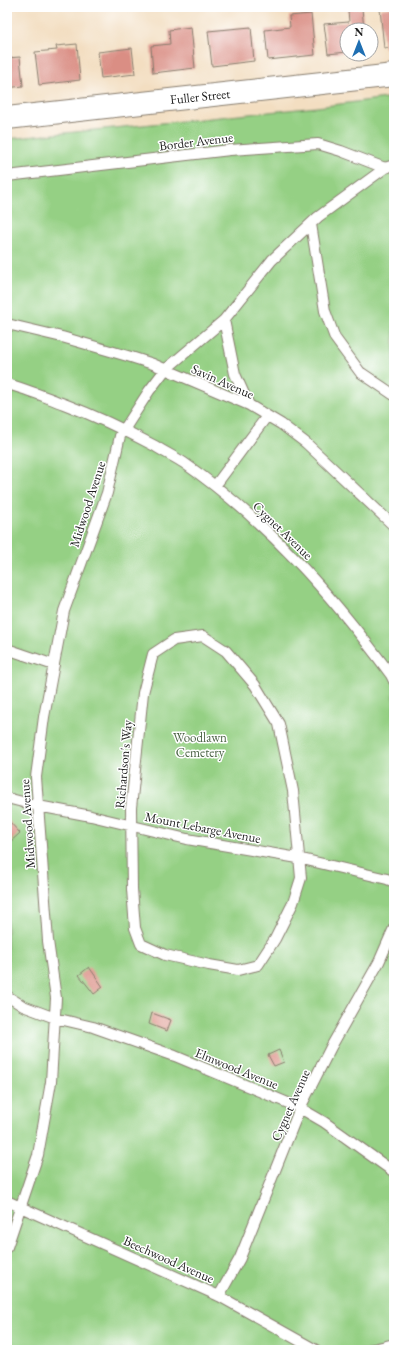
<svg xmlns="http://www.w3.org/2000/svg" width="401" height="1357" font-family="'EB Garamond',serif">
<style>
.green{fill:#95d084;stroke:#587650}
.building{fill:#da8e84}
.lines{fill:none;stroke-linecap:round;stroke-linejoin:round}
.lane-casing{stroke:#887d6e;stroke-width:12}
.secondary-casing{stroke:#887d6e;stroke-width:24}
.lane{stroke:#fff;stroke-width:10}
.secondary{stroke:#fff;stroke-width:22}
.labels{text-anchor:middle;stroke-width:3;stroke-linejoin:round;paint-order:stroke}
.street-label{font-size:13px;fill:#1c1c1c;stroke:#fff}
.park-label{font-size:13px;fill:#4c6446;stroke:#fff}
</style>
<rect width="100%" height="100%" fill="#fff"/>
<filter id="ink" filterUnits="userSpaceOnUse"><feTurbulence type="fractalNoise" baseFrequency=".025" numOctaves="2"/><feDisplacementMap in="SourceGraphic" scale="8" xChannelSelector="R" yChannelSelector="G"/><feConvolveMatrix kernelMatrix="1 2 1 2 8 2 1 2 1" color-interpolation-filters="sRGB"/></filter>
<filter id="wash" filterUnits="userSpaceOnUse"><feTurbulence type="fractalNoise" baseFrequency=".012" numOctaves="4" result="noise"/><feDisplacementMap in="SourceGraphic" scale="16" xChannelSelector="R" yChannelSelector="G"/><feGaussianBlur stdDeviation="0.9" result="paint"/><feColorMatrix in="noise" values="0 0 0 0 0 0 0 0 0 0 0 0 0 0 0 0 0 1.4 0 .05"/><feComposite in="paint" operator="in"/></filter>
<g filter="url(#wash)">
<rect width="100%" height="100%" fill="#f3dec1"/>
<path class="green" d="M394,97V1350H7V139L317,107Z"/>
<g id="blocks">
<path class="building" d="M394,7V47L384,48L380,9Z
M362,8L364,30H347V52L328,54L324,24L349,22L348,10Z
M311,14L315,55L268,60L265,30L290,27L289,16Z
M191,27L195,68L153,73L151,46L170,44L169,30Z
M251,27L254,61L212,66L208,31Z
M77,44L80,80L39,85L35,52L57,50L56,46Z
M132,48L135,74L101,78L98,52Z
M20,57L23,86L7,88V58Z
M8,820L20,833L9,843L7,840V821Z
M89,967L103,987L94,994L79,975Z
M152,1013L171,1020L167,1031L149,1024Z
M279,1050L284,1062L274,1066L268,1055Z"/>
</g>
</g>
<g filter="url(#ink)">
<use href="#blocks" fill-opacity="0" stroke="#887d6e" stroke-width="1"/>
<g class="lines">
<defs>
<path id="lane" d="M7,176L230,150L318,144L341,151L385,168
M311,224L325,311L335,338L360,372L394,395
M7,324L62,337L131,357L153,364L249,405L281,424L306,443L394,526
M7,384C27,389 45,397 64,404C96,416 125,430 155,446C164,452 175,457 184,463C266,520 332,595 391,675L394,681
M249,405L235,374L224,320L272,260L318,217L385,168L394,165
M215,486L267,416
M203,636L226,651L255,685L279,724L293,791L301,878L293,903L275,939L258,965L238,970L209,965L165,955L141,944L135,928L132,889L131,808L143,693L153,654L174,640Z
M7,649L54,665
M7,798L38,806L91,816L187,839L298,858L387,879L394,882
M7,996L23,1006L55,1018L93,1027L175,1056L300,1108L324,1122L394,1172
M7,1201L219,1296L316,1350
M7,1247L38,1155L51,1082L56,998L48,941L36,777L44,717L64,611L107,493L120,436L149,391L165,370L224,320
M219,1296L240,1258L300,1108L331,1047L379,962L394,928
M370,1350L394,1344"/>
<path id="secondary" d="M7,118L394,75"/>
</defs>
<use href="#lane" class="lane-casing"/>
<use href="#secondary" class="secondary-casing"/>
<use href="#lane" class="lane"/>
<use href="#secondary" class="secondary"/>
</g>
</g>
<g class="labels">
<g class="street-label">
<text transform="translate(200 96) rotate(-6)" y="5">Fuller Street</text>
<text transform="translate(196 141) rotate(-7)" y="5">Border Avenue</text>
<text transform="translate(223 381) rotate(24)" y="5">Savin Avenue</text>
<text transform="translate(87 504) rotate(-72)" y="5">Midwood Avenue</text>
<text transform="translate(283 530) rotate(44)" y="5">Cygnet Avenue</text>
<text transform="translate(123 764) rotate(-85)" y="5">Richardson's Way</text>
<text transform="translate(27 824) rotate(-94)" y="5">Midwood Avenue</text>
<text transform="translate(203 827) rotate(11)" y="5">Mount Lebarge Avenue</text>
<text transform="translate(237 1068) rotate(22)" y="5">Elmwood Avenue</text>
<text transform="translate(290 1105) rotate(-66)" y="5">Cygnet Avenue</text>
<text transform="translate(169 1259) rotate(24)" y="5">Beechwood Avenue</text>
</g>
<g class="park-label">
<text x="200" y="742">Woodlawn<tspan x="200" dy="15">Cemetery</tspan></text>
</g>
</g>
<rect width="401" height="1357" fill="none" stroke="#fff" stroke-width="24"/>
<g transform="translate(359 42)"><circle r="19" fill="#ffffff" stroke="#a4a4a4"/>
<path d="M0-3L7 15L0 10L-7 15Z" fill="#1f6fb2"/>
<text y="-6" font-size="11" font-weight="bold" text-anchor="middle" fill="#1c1c1c">N</text>
</g>
</svg>
